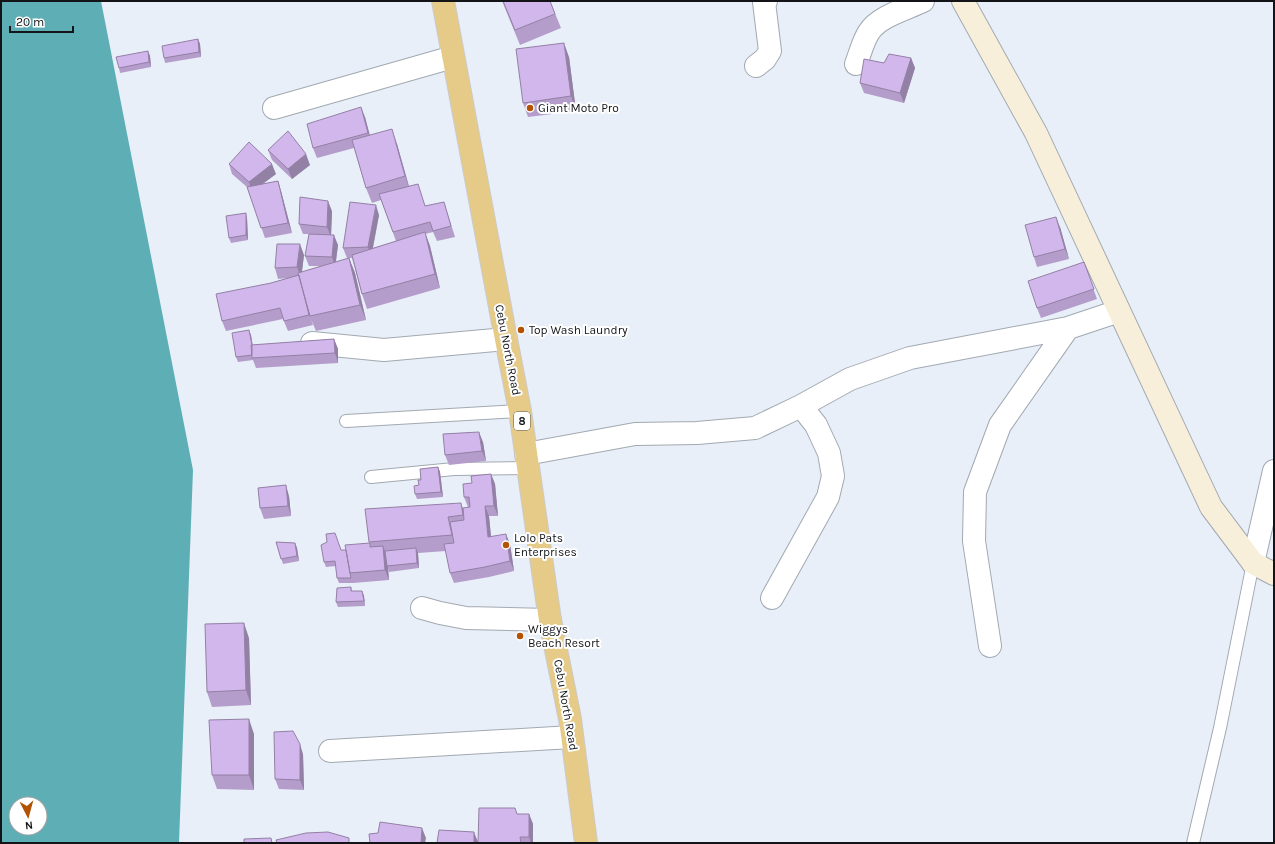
<svg xmlns="http://www.w3.org/2000/svg" width="1275" height="844" font-family="Karla,sans-serif">
<style>
.water{fill:#5eaeb5;fill-rule:evenodd}
.lines{fill:none;stroke-linecap:round;stroke-linejoin:round}
.lane-casing{stroke:#a2a9b1;stroke-width:14}
.street-casing{stroke:#a2a9b1;stroke-width:24}
.secondary-casing{stroke:#a2a9b1;stroke-width:24}
.highway-casing{stroke:#cbcbcc;stroke-width:24}
.lane{stroke:#fff;stroke-width:12}
.street{stroke:#fff;stroke-width:22}
.secondary{stroke:#f8efdb;stroke-width:22}
.highway{stroke:#e6ca87;stroke-width:22}
.wall{fill:#b59dcb}
.shaded-wall{fill:#9380a5}
.building{fill:#d2b7ec;stroke:#9380a5}
.poi-dot{fill:#b15301;stroke:#fff;stroke-width:1.5}
.labels{text-anchor:middle;stroke-width:4;stroke-linejoin:round;paint-order:stroke}
.shield{fill:#fff;stroke:#595a5d;stroke-width:1}
.shield-label{font-size:11px;font-weight:bold;fill:#121417}
.poi-label{font-size:12px;fill:#121417;stroke:#fff;text-anchor:start}
.street-label{font-size:12px;fill:#121417;stroke:#fff}
</style>
<rect width="100%" height="100%" fill="#e8eff8"/>
<path class="water" d="M1,1H101L193,470L179,843H1ZM16,804H40V828H16Z"/>
<g class="lines">
<defs>
<path id="lane" d="M346,421L520,411
M371,477L454,469L528,468
M1193,843L1220,728L1253,563"/>
<path id="street" d="M856,64C860,54 863,41 869,32C879,16 907,9 923,1
M756,66L765,59L770,51L764,2L766,1
M274,108L453,57
M312,343L384,350L506,339
M526,454L635,434L697,433L755,428L801,406L850,379L910,358L1068,328L1119,311
M1253,563L1274,471
M772,598L828,497L833,476L829,453L816,425L801,406
M422,608L440,613L466,618L550,620
M990,646L974,541L975,492L1000,425L1068,328
M330,751L572,737"/>
<path id="secondary" d="M963,1L1036,133L1211,507L1253,563L1274,574"/>
<path id="highway" d="M443,1L506,339L520,411L550,620L570,719L586,843"/>
</defs>
<use href="#lane" class="lane-casing"/>
<use href="#street" class="street-casing"/>
<use href="#secondary" class="secondary-casing"/>
<use href="#highway" class="highway-casing"/>
<use href="#lane" class="lane"/>
<use href="#street" class="street"/>
<use href="#secondary" class="secondary"/>
<use href="#highway" class="highway"/>
</g>
<path class="wall" d="M502,1H550L561,28L520,45Z
M198,39L200,44L201,57L165,63L164,58Z
M148,51L150,56L151,67L120,73L119,68Z
M569,57L576,111L528,117L523,103Z
M911,58L915,68L904,103L864,93L860,83L884,63Z
M365,117L369,135L397,144L409,186L418,184L425,206L444,202L455,237L437,241L433,232L425,234L430,246L440,288L367,309L362,294L352,258H347L343,248L379,215L373,248L396,241L381,200L372,203L366,188L354,148L317,158L313,148Z
M268,150L310,165L292,179L272,160Z
M229,164L276,174L262,184L278,181L281,191L292,233L265,238L247,187L232,174Z
M332,211L331,235L338,245L336,262L349,258L355,273L366,320L316,331L311,319L313,325L288,331L283,319L226,331L222,321L271,283L288,278L278,279L275,268L304,255L302,272L320,266H309L305,256L309,234H303L299,224Z
M247,218L248,240L231,243L229,238Z
M1060,227L1069,259L1037,267L1034,257Z
M1084,262L1097,299L1041,318L1037,308Z
M251,335L252,345L334,339L338,349V363L256,368L253,360L238,362L236,357Z
M483,442L486,461L449,465L445,455Z
M438,467L440,472L443,497L417,499L415,494L421,480Z
M491,474L495,484L498,516H489L491,537L510,544L514,571L489,577L454,583L450,573L446,551L418,553L419,568L389,572L388,568L389,580L353,583H339L337,578L336,566L326,567L324,562L327,542L341,550H346L369,543V542L463,508L470,507H468L464,497L472,483Z
M289,496L291,516L264,519L260,508Z
M276,542L295,543L297,548L299,561L283,564Z
M351,587L352,591H362L364,596L365,606L338,607L336,602Z
M249,638L251,705L212,707L207,692Z
M254,734V790L217,789L212,775Z
M303,754L304,790L279,789L275,779Z
M517,814H529L533,824V843H478Z"/>
<path class="shaded-wall" d="M198,39L200,44L201,57L199,52Z
M564,43L569,57L576,111L571,96Z
M148,51L150,56L151,67L149,62Z
M911,58L915,68L904,103L900,93Z
M361,107L365,117L372,143L368,133Z
M392,129L397,144L410,191L405,176Z
M306,154L310,165L292,179L288,169Z
M272,164L276,174L252,192L249,182Z
M278,181L281,191L292,233L288,223Z
M328,201L332,211L331,237L327,227Z
M376,205L379,215L371,257L368,247Z
M246,213L247,218L248,240L246,235Z
M1056,217L1060,227L1069,259L1065,249Z
M425,232L430,246L440,288L435,274Z
M334,235L338,245L335,267L332,257Z
M300,244L304,255L301,278L297,267Z
M349,258L355,273L366,320L360,305Z
M249,330L251,335L255,358Z
M334,339L338,349V363L335,353Z
M479,432L483,442L486,461L482,451Z
M438,467L440,472L443,497L441,492Z
M491,474L495,484L498,516L494,506Z
M286,485L289,496L291,516L288,506Z
M461,503L466,518L468,530L463,515Z
M485,506L489,516L492,547L488,537Z
M506,534L510,544L514,571L510,561Z
M295,543L297,548L299,561L297,556Z
M383,546L387,556L389,580L385,570Z
M416,548L418,553L419,568L417,563Z
M362,591L364,596L365,606Z
M244,623L249,638L251,705L246,690Z
M249,719L254,734V790L249,775Z
M300,744L303,754L304,790L300,780Z
M529,814L533,824V843H531L529,837Z
M422,828L426,838L425,843H421Z
M474,832L478,842V843H474Z"/>
<path class="building" d="M503,1H550L555,14L515,30Z
M198,39L199,52L164,58L162,46Z
M564,43L571,96L523,103L516,49Z
M148,51L149,62L119,68L116,57Z
M889,54L911,58L900,93L860,83L864,59L884,63Z
M361,107L368,133L313,148L307,124Z
M392,129L405,176L366,188L352,140Z
M288,131L306,154L288,169L268,150Z
M249,142L272,164L249,182L229,164Z
M278,181L288,223L261,228L247,187Z
M418,184L425,206L444,202L451,226L433,231L430,222L393,232L379,194Z
M300,197L328,201L327,227L299,224Z
M350,202L376,205L368,247L343,248Z
M246,213V235L229,238L226,216Z
M1056,217L1065,249L1034,257L1025,225Z
M425,232L435,274L362,294L352,255Z
M309,234L334,235L332,257L305,256Z
M277,244H300L297,267L275,268Z
M349,258L360,305L310,316L298,273Z
M1084,262L1094,289L1037,308L1028,281Z
M299,275L309,315L284,321L280,308L222,321L216,294L271,283Z
M249,330L252,345V355L236,357L232,333Z
M334,339L335,353L252,358L251,345Z
M479,432L482,451L445,455L443,434Z
M438,467L441,492L415,494L414,486L419,485L418,480H421L420,469Z
M491,474L494,506H485L488,537L506,534L510,561L485,567L450,573L444,544L454,543L450,522L464,520L463,508L470,507L469,497H464L463,484L472,483L471,476Z
M286,485L288,506L260,508L258,488Z
M461,503L463,515L448,517L452,535L369,542L365,509Z
M335,533L341,550H346L350,573L351,578H337L335,561L324,562L321,545L327,542L326,534Z
M276,542L295,543L297,556L281,559Z
M370,543V547L383,546L385,570L350,573L345,545Z
M416,548L417,563L387,566L385,551Z
M351,587V591H362L364,601L336,602L337,588Z
M244,623L246,690L207,692L205,624Z
M249,719V775H212L209,720Z
M293,731L300,744V780L275,779L274,732Z
M479,808H515L517,814H529V837H520L521,843H478Z
M380,822L422,828L421,843H370L369,834L378,833Z
M439,830L474,832V843H437Z
M328,832L349,838V843H277L276,840L306,833Z
M271,838L272,843H244V839Z"/>
<g class="poi-dot">
<circle cx="530" cy="108" r="4"/>
<circle cx="521" cy="330" r="4"/>
<circle cx="506" cy="545" r="4"/>
<circle cx="520" cy="636" r="4"/>
</g>
<g class="labels">
<rect class="shield" x="514" y="412" width="16" height="18" rx="3"/>
<g class="shield-label">
<text x="522" y="425">8</text>
</g>
<g class="poi-label">
<text x="538" y="112">Giant Moto Pro</text>
<text x="529" y="334">Top Wash Laundry</text>
<text x="514" y="542">Lolo Pats<tspan x="514" dy="14">Enterprises</tspan></text>
<text x="528" y="633">Wiggys<tspan x="528" dy="14">Beach Resort</tspan></text>
</g>
<g class="street-label">
<text transform="translate(508 350) rotate(79)" y="4">Cebu North Road</text>
<text transform="translate(566 705) rotate(80)" y="4">Cebu North Road</text>
</g>
</g>
<rect width="1275" height="844" fill="none" stroke="#121417" stroke-width="4"/>
<g transform="translate(28 816) rotate(174)"><circle r="19" fill="#ffffff" stroke="#a0a1a2"/>
<path d="M0-3L7 15L0 10L-7 15Z" fill="#b15301"/>
<text y="-6" font-size="11" font-weight="bold" text-anchor="middle" fill="#121417">N</text>
</g>
<path d="M10 26v6h63v-6" fill="none" stroke="#121417" stroke-width="2"/>
<text x="16" y="26" font-size="12" fill="#121417" stroke="#ffffff" stroke-width="3" paint-order="stroke">20 m</text>
</svg>
